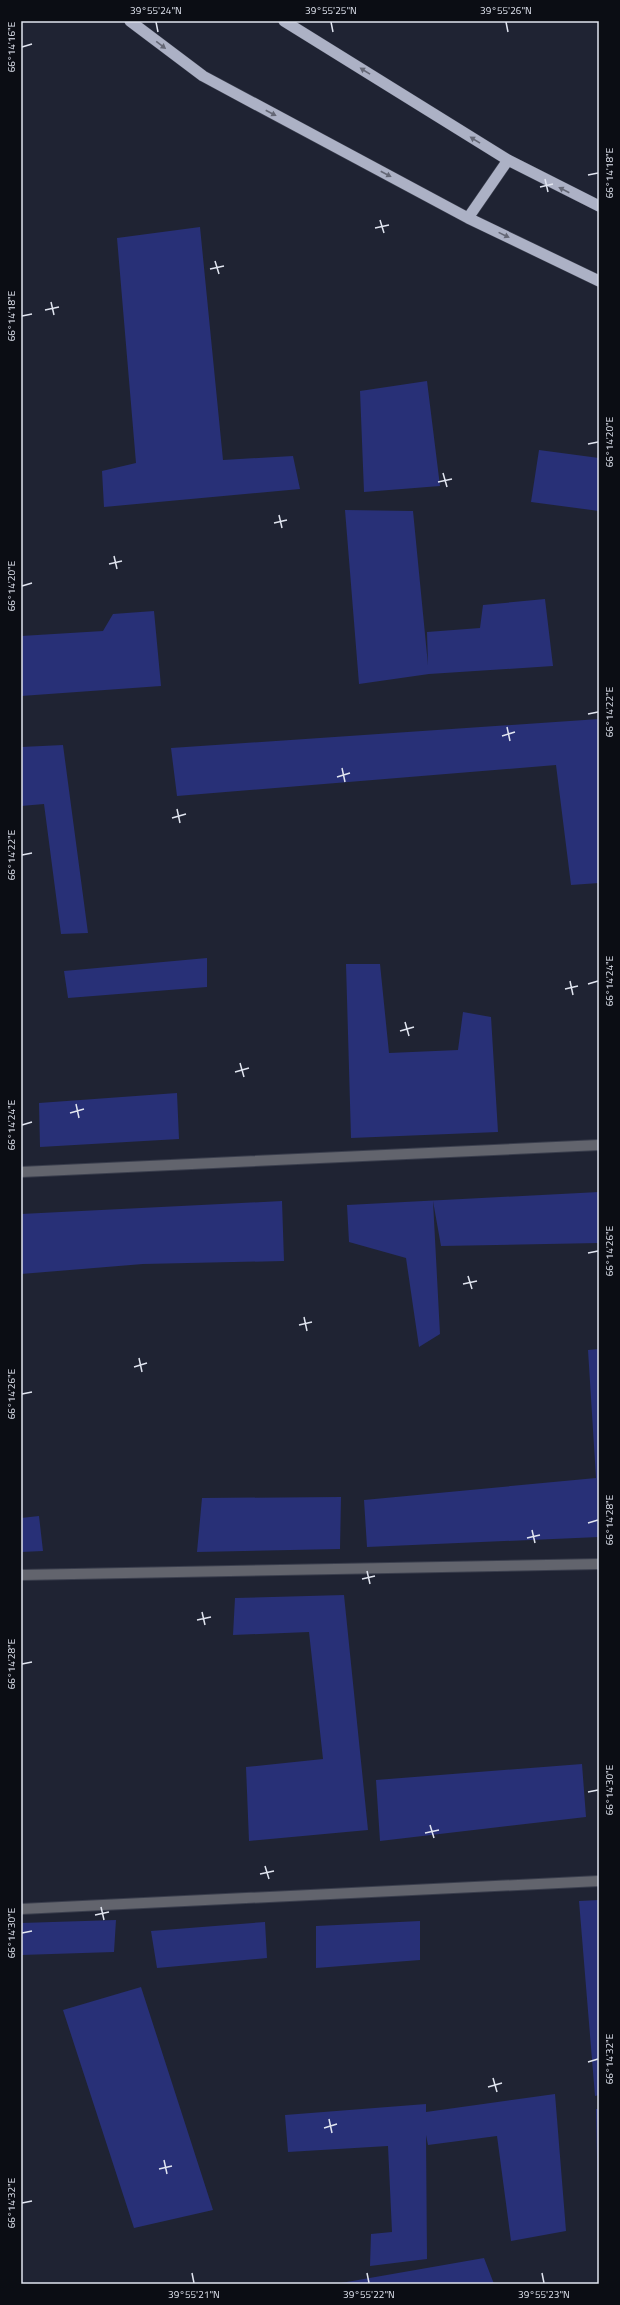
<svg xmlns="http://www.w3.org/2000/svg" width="620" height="2305" font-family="'Titillium Web',sans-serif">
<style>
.building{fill:#283077}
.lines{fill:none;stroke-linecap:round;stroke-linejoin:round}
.minor-casing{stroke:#3a3e4d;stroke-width:12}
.trunk-casing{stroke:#3a3e4d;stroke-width:12}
.minor{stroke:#62646d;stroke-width:10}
.trunk{stroke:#acb1c5;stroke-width:11}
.oneway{fill:#646775}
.ticks{fill:none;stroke:#e1e5f0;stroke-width:1.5}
.neatline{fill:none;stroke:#e1e5f0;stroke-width:1.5}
.ticks-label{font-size:10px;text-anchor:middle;fill:#e1e5f0}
</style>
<rect width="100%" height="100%" fill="#1f2333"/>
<path class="building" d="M200,227L223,460L293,456L300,489L104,507L102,471L136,463L117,238Z
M427,381L440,486L364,492L360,391Z
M539,450L599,458V511L531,502Z
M345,510L413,511L428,665L427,632L480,628L483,605L545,599L553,666L429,674L359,684Z
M154,611L161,686L21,696V636L103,631L113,614Z
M599,719V883L571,885L556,765L177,796L171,748Z
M63,745L88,933L61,934L44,804L21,806V747Z
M207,958V987L68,998L64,971Z
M346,964H380L389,1053L458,1050L463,1012L491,1017L498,1132L351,1138Z
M177,1093L179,1139L40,1147L39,1103Z
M599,1192V1243L441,1246L433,1201L440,1334L419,1347L406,1258L349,1242L347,1205Z
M282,1201L284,1261L143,1264L21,1274V1214Z
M599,1349V1537L367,1547L364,1500L596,1478L588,1350Z
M341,1497L340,1549L197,1552L202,1498Z
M39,1516L43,1551L21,1552V1518Z
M344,1595L368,1830L249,1841L246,1767L323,1759L309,1632L233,1635L235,1598Z
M582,1764L586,1817L380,1841L376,1780Z
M599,1900V2095L595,2096L579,1901Z
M116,1920L114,1952L21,1955V1923Z
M420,1921V1960L316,1968V1926Z
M265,1922L267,1958L157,1968L151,1931Z
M141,1987L213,2210L134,2228L63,2010Z
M555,2094L566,2231L511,2241L497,2136L428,2145L426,2135L427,2259L370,2266L371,2234L392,2232L388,2146L288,2152L285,2115L426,2104V2112Z
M596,2109H599V2206H598Z
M484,2258L494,2284H341V2283Z"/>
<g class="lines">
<defs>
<path id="minor" d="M21,1172L599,1145
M21,1575L599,1564
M21,1909L599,1881"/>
<path id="trunk" d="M130,21L203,76L468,218L599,281
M284,21L508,160L599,206
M468,218L508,160"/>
</defs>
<use href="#minor" class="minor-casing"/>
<use href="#trunk" class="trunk-casing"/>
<use href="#minor" class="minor"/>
<use href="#trunk" class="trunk"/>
</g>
<defs><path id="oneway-solid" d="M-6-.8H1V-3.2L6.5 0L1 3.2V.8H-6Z"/></defs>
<g class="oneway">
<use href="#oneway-solid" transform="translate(161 45) rotate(37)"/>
<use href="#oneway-solid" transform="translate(365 71) rotate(-148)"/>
<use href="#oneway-solid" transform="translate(271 113) rotate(28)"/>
<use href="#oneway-solid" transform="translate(475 140) rotate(-148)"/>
<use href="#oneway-solid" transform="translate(386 174) rotate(28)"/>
<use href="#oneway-solid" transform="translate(564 190) rotate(-153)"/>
<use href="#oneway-solid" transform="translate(504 235) rotate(26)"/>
</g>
<path class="ticks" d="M156,22L158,32M331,22L333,32M506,22L508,32M22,47L32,44M588,175L598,173M545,179L548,192M540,187L553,184M380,220L384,233M375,228L389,225M215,261L219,274M210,269L224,266M51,302L54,315M45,310L59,307M22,316L32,314M588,444L598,442M443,473L447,487M438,482L452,479M279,515L282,528M274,523L287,520M114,556L117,569M109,564L122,561M22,586L32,583M588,714L598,712M507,727L510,741M502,736L515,732M342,768L345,782M337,777L350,773M177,809L180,823M172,818L186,814M22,855L32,853M570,981L573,995M588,984L598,981M565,989L578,986M405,1022L409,1036M400,1031L414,1027M240,1063L244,1077M235,1072L249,1068M76,1104L79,1118M70,1113L84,1109M22,1125L32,1122M588,1253L598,1251M468,1276L472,1289M463,1284L477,1281M304,1317L307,1331M299,1325L312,1322M139,1358L142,1372M134,1367L147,1363M22,1394L32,1392M588,1523L598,1520M532,1530L535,1543M527,1538L540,1535M367,1571L370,1584M362,1579L375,1576M202,1612L205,1625M197,1620L211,1617M22,1664L32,1662M588,1792L598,1790M430,1825L434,1838M425,1833L439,1830M265,1866L269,1879M260,1874L274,1871M101,1907L104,1920M95,1915L109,1912M22,1933L32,1931M588,2062L598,2059M493,2078L497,2092M488,2087L502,2083M329,2119L332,2133M324,2128L337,2124M164,2160L167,2174M159,2169L172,2166M22,2203L32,2201M192,2273L194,2283M367,2273L369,2283M542,2273L544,2283"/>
<rect width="620" height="2305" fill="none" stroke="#0b0d14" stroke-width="44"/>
<rect x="22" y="22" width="576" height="2261" class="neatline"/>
<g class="ticks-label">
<text x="156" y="14">39°55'24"N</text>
<text x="331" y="14">39°55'25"N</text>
<text x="506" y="14">39°55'26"N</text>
<text transform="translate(11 47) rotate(-90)" y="4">66°14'16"E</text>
<text transform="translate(609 173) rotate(-90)" y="4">66°14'18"E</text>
<text transform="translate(11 316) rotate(-90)" y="4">66°14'18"E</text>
<text transform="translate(609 442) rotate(-90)" y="4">66°14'20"E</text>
<text transform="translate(11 586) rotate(-90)" y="4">66°14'20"E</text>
<text transform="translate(609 712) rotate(-90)" y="4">66°14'22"E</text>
<text transform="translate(11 855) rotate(-90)" y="4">66°14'22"E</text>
<text transform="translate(609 981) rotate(-90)" y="4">66°14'24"E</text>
<text transform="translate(11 1125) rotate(-90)" y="4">66°14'24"E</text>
<text transform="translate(609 1251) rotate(-90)" y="4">66°14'26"E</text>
<text transform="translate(11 1394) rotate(-90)" y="4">66°14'26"E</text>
<text transform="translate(609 1520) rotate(-90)" y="4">66°14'28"E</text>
<text transform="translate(11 1664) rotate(-90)" y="4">66°14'28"E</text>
<text transform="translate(609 1790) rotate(-90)" y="4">66°14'30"E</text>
<text transform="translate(11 1933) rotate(-90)" y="4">66°14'30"E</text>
<text transform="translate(609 2059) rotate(-90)" y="4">66°14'32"E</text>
<text transform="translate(11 2203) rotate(-90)" y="4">66°14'32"E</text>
<text x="194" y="2298">39°55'21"N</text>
<text x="369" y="2298">39°55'22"N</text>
<text x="544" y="2298">39°55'23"N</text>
</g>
</svg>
